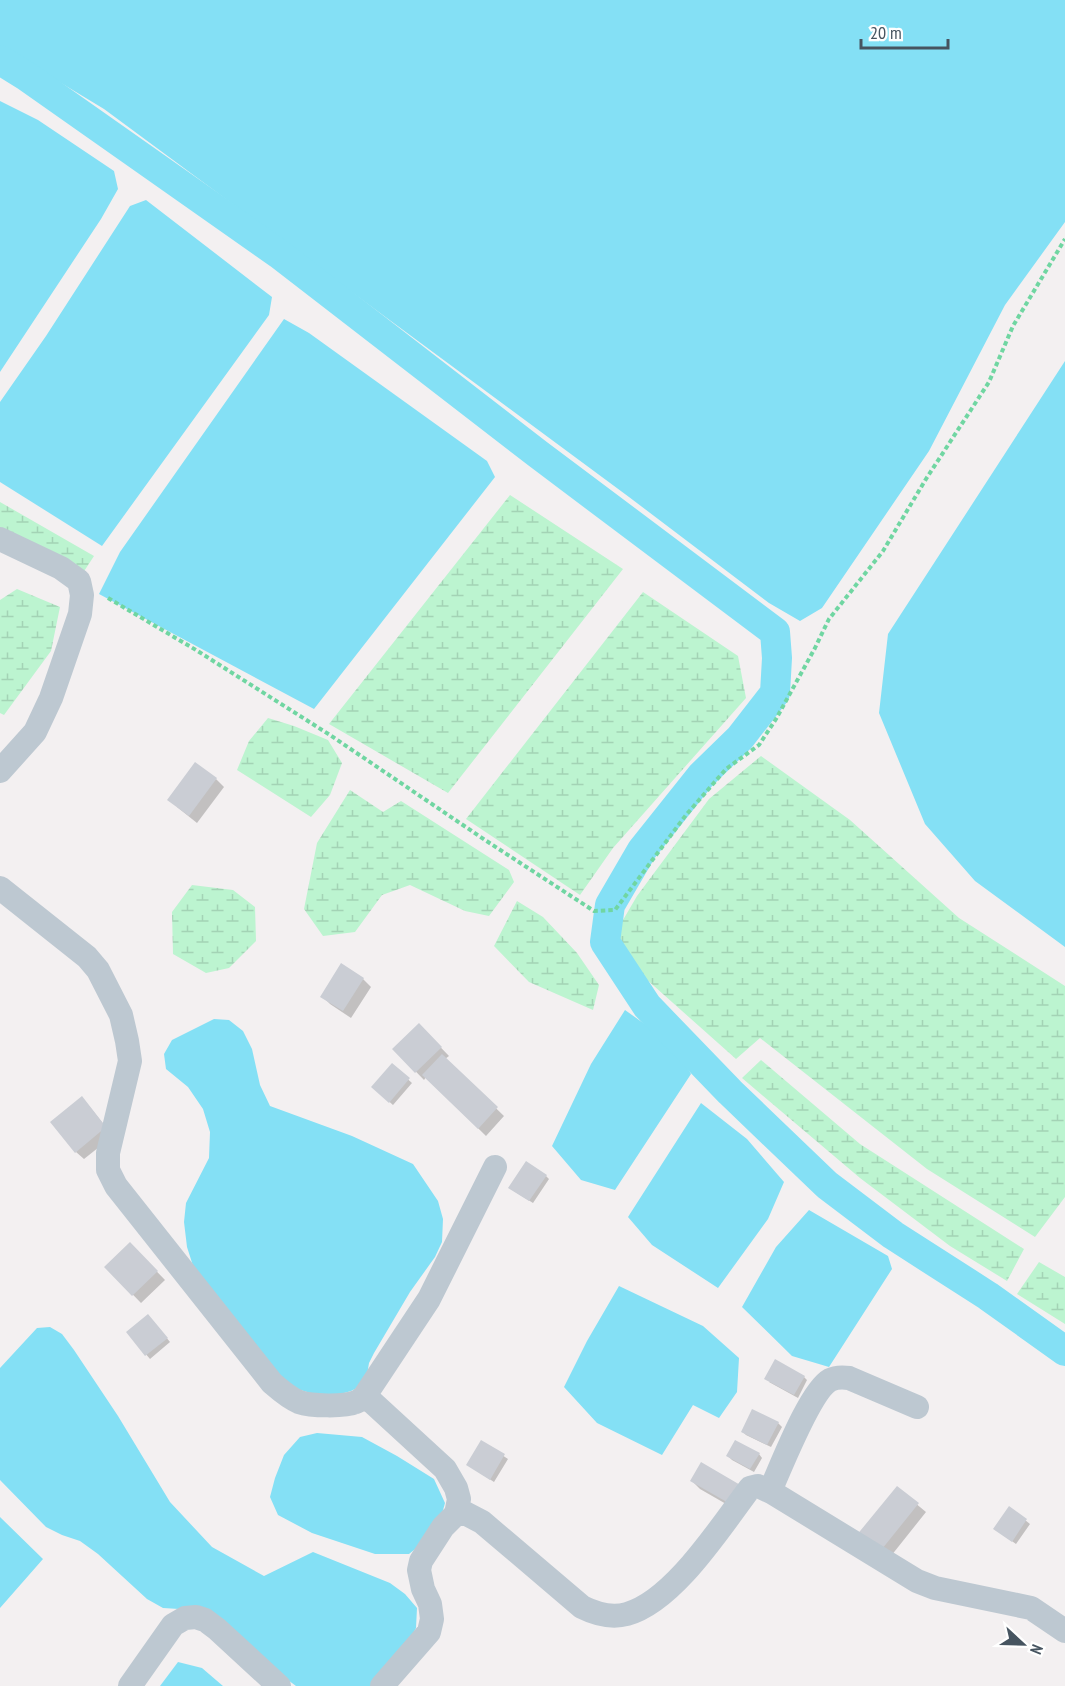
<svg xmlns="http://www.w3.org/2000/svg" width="1065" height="1686" font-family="'PT Sans Narrow',sans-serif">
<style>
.wetland{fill:url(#wetland-marsh)}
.water{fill:#84e0f5}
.shadow{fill:#0003}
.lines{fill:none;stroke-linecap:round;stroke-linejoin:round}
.canal{stroke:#84e0f5;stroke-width:30}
.building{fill:#cacdd4}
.path{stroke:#70d6a2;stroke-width:4;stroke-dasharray:4.5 3;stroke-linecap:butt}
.street{stroke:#bdc8d1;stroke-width:24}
</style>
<defs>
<pattern id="wetland-marsh" width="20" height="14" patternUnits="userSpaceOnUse" patternTransform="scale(1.5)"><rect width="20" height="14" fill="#bcf4d0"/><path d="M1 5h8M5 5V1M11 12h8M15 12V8" fill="none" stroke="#a3d3b5"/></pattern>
</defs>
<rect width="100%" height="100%" fill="#f3f0f1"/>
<path class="wetland" d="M510,495L623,569L448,793L329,724Z
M0,502L94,556L79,579L0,549Z
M17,589L60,607L51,651L4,715L0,713V600Z
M643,592L738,656L746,698L613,848L580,895L466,819Z
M268,718L294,726L328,740L342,763L330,795L311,817L237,770L249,741Z
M761,756L850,820L959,918L1065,986V1197L1035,1237L927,1169L760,1038L736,1059L636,970L616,932L637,896L709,799Z
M350,790L383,812L401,801L509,870L514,882L489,916L465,911L410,885L382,895L355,932L323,936L304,909L317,843Z
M192,885L233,890L255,907L256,941L229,968L206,973L173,954L172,912Z
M517,901L543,917L577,953L599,985L593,1010L529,982L494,946Z
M761,1060L860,1144L1024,1249L1007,1281L950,1246L860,1178L742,1078Z
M1039,1262L1065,1277V1324L1017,1294Z"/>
<path class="water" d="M0,0H1065V222L1005,305L929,451L822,608L800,621L769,603L629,497L104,109L0,46Z
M0,101L38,120L114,171L118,189L101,219L0,372Z
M146,200L272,297L269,315L102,546L0,482V402L46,336L130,206Z
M284,319L309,333L487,461L495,477L314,709L99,594L120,552Z
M1065,361V947L975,881L925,824L879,713L888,634Z
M625,1010L674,1045L691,1074L615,1190L581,1180L552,1146L591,1064Z
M214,1019L229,1020L243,1031L252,1049L260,1085L270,1106L352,1136L413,1164L438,1201L443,1219L442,1242L435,1257L410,1292L374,1353L369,1363L367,1375L359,1387L351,1391L327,1398L287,1386L195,1272L187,1247L184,1222L186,1203L209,1158L210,1132L203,1109L188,1087L166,1069L164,1054L172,1040Z
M701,1103L747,1139L784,1182L768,1219L718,1288L652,1245L628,1217Z
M809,1210L888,1256L892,1269L829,1367L792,1356L742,1307L776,1247Z
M619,1286L703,1326L739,1358L737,1392L719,1418L693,1405L662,1455L597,1423L564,1387L587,1341Z
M50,1327L62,1334L74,1350L118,1416L170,1502L212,1547L264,1576L313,1552L390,1583L405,1594L417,1608L416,1628L408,1643L373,1686H296L268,1665L179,1609L163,1608L147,1599L98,1554L80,1541L62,1535L46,1527L0,1480V1368L37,1328Z
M317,1433L362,1437L397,1456L434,1479L445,1503C438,1530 430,1537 409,1554H375L312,1533L278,1515L270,1497L275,1478L284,1455L300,1437Z
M0,1517L43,1559L0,1608Z
M178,1662L202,1668L223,1686H160Z"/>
<path class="shadow" d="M216,779L224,787L197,823L177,807Z
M363,979L371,987L351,1018L330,1004L322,996Z
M419,1025L449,1056L445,1059L504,1116L486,1136L426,1077L424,1080L394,1049Z
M392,1065L412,1083L393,1105L373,1087Z
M89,1106L113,1136L84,1159L76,1152Z
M546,1176L549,1179L533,1203L514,1191Z
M130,1244L165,1280L141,1303L106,1267Z
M151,1319L170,1342L150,1359L128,1333Z
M804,1377L807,1380L798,1398L769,1382Z
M778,1423L782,1427L771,1447L746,1435L742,1431Z
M482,1442L508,1459L494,1482L468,1465Z
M759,1454L762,1458L754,1472L732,1460L728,1456Z
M701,1464L740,1512L700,1489L692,1481Z
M897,1488L926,1512L887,1561L866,1544Z
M1010,1508L1030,1524L1016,1544L999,1532Z"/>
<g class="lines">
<path class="canal" d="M0,60L26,76L279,254L538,454L775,632L777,658L775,693L740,738L701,776L642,850L610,905L605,942L647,1006L730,1092L827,1185L893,1235L988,1296L1065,1351"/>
</g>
<path class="building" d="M195,762L217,778L189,816L167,800Z
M341,963L364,978L343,1011L320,997Z
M419,1023L442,1047L415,1073L392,1049Z
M442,1054L498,1107L478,1129L422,1075Z
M392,1063L410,1078L389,1103L371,1087Z
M82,1096L106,1127L75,1153L50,1122Z
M526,1161L547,1175L529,1201L508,1188Z
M130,1242L158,1271L132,1296L104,1267Z
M148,1314L168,1338L145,1356L126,1332Z
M775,1359L805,1376L794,1395L764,1379Z
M752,1409L779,1422L767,1445L741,1432Z
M481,1440L505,1454L490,1480L466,1465Z
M735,1440L760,1453L750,1469L726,1456Z
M701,1462L742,1486L732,1505L690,1481Z
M897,1486L919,1503L878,1554L856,1536Z
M1009,1506L1027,1519L1012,1542L993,1529Z"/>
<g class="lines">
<path class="path" d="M108,598L196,650L330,735L485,840L594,911L615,910L686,815L726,769L759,745L776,719L815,648L829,619L883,551L926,479L989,382L1013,326L1065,239"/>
<path class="street" d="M0,539L61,568L79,581L82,595L80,614L51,698L35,732L0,771
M0,888L87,957L98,970L121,1015L127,1041L130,1061L108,1153V1170L116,1186L272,1383C280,1390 289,1398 299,1402C311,1406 344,1407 356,1402C358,1402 362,1398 364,1397L372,1402L445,1469L456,1488L459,1499L456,1514L443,1527L421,1561L419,1570L423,1589L430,1604L432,1619L429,1632L382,1686
M364,1397L429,1299L495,1167
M770,1491C781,1467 810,1391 830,1380C836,1377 842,1377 849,1378L917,1407
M457,1509L482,1522L582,1607C596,1614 612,1618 627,1614C674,1601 721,1526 750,1488L758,1486L773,1493L917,1581L935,1588L1031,1608L1065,1631
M130,1686L173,1625L185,1618L196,1617L205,1620L217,1629L279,1686"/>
</g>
<g transform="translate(1023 1644) rotate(112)" stroke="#ffffff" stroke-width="4.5" paint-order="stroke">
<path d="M0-4.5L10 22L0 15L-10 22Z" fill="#465460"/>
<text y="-9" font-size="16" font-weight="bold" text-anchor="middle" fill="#465460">N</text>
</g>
<path d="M861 39v9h87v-9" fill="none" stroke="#465460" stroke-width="3"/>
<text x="870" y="39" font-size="18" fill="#465460" stroke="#ffffff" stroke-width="4.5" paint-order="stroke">20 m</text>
</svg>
